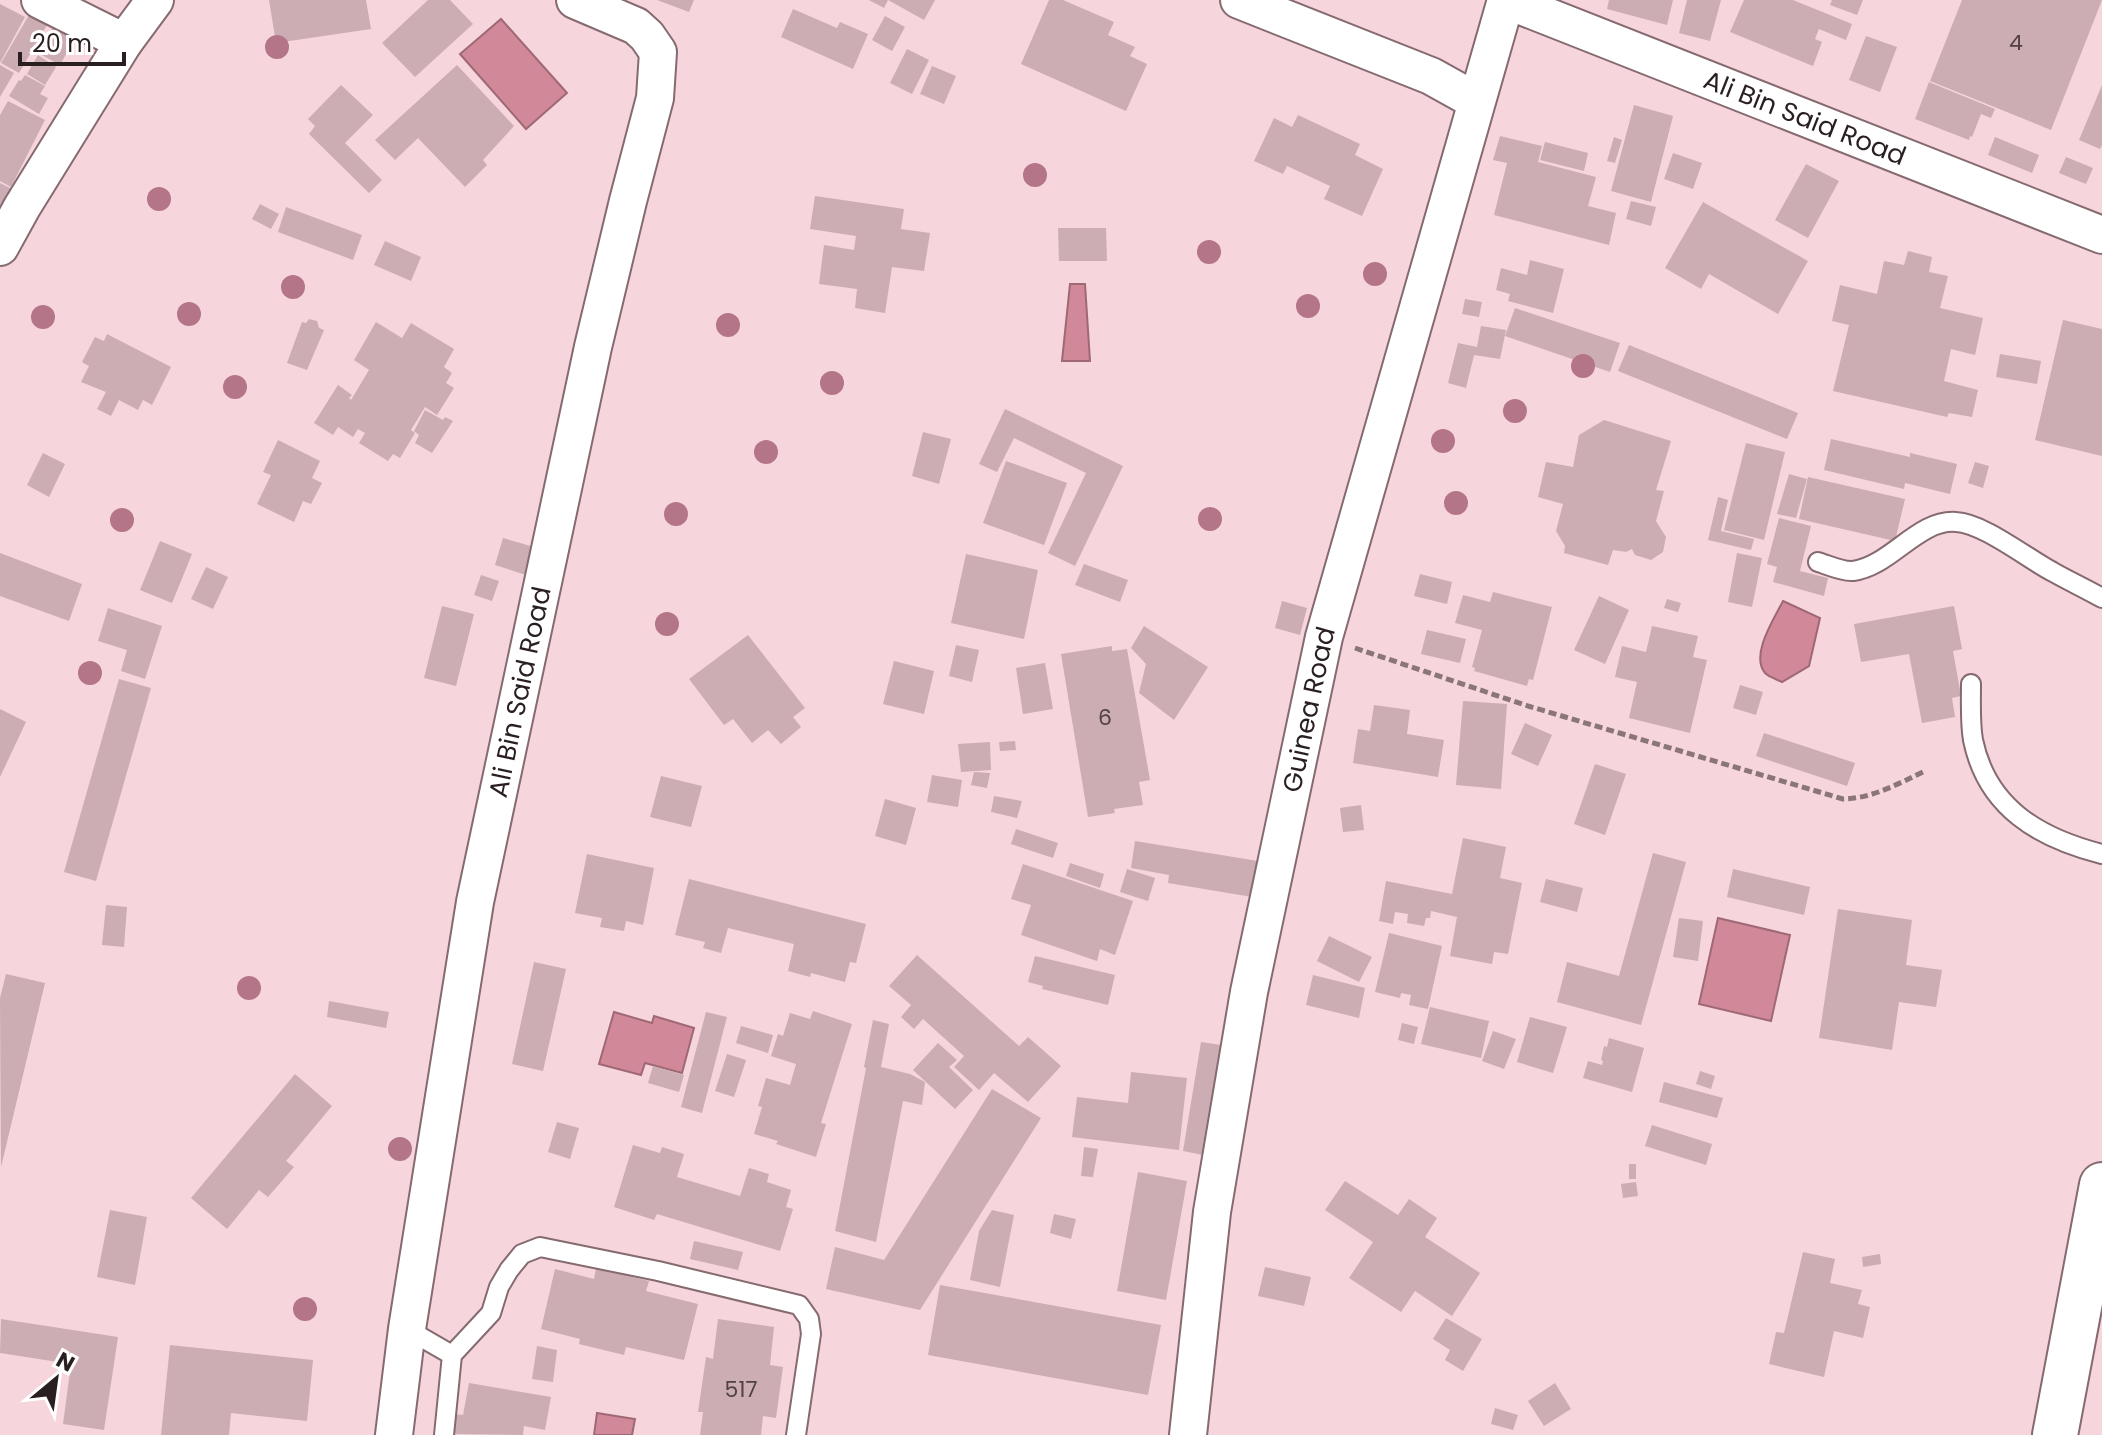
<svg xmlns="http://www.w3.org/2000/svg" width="2102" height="1435" font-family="Poppins,sans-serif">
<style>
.water{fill:#d18899;stroke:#9f6875;stroke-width:2}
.building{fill:#cbadb3}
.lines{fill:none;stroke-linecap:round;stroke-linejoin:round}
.lane-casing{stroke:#856a6f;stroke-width:22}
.street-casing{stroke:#856a6f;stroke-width:40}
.secondary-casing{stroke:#856a6f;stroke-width:48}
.path{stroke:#8a7579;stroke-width:5;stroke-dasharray:8 4;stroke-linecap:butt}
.lane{stroke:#fff;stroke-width:18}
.street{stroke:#fff;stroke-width:36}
.secondary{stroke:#fff;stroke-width:44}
.tree{fill:#b37587}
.labels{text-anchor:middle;stroke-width:6;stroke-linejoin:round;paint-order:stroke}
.number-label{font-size:22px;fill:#524245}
.street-label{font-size:26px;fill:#291e20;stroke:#fff}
</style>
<rect width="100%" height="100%" fill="#f6d6dc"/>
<path class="water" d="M501,19L567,93L526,129L460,54Z
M1070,284H1085L1090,361H1062Z
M1783,601L1820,618L1809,666L1782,682C1776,679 1769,677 1765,673C1750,655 1774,619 1783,601Z
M1718,918L1790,935L1771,1021L1699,1004Z
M614,1012L652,1023L654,1016L694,1028L682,1073L645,1063L641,1075L599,1064Z
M597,1413L635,1419L632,1435H594Z"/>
<path class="building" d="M269,0H366L371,29L276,43Z
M428,0H450L473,24L415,77L382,43Z
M657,0H694L689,12Z
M869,0H935L924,20L888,0L884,8Z
M1049,0H1063L1114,22L1108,35L1135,47L1130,56L1147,64L1126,111L1021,64Z
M1609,0H1673L1667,25L1607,9Z
M1687,0H1721L1710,41L1679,33Z
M1744,0H1793L1852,24L1846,40L1819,29L1815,39L1822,42L1813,66L1730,32Z
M1832,0H1863L1857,15L1830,5Z
M1962,0H2102L2051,130L1930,81Z
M37,1L55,11L19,73L1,63Z
M0,4L25,17L0,63Z
M793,9L837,28L840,22L868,34L853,69L781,37Z
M59,16L85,30L79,40L75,38L60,65L38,53Z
M885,16L905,27L892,51L872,40Z
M1866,36L1897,47L1880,92L1849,80Z
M907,49L929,60L912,94L890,83Z
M38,55L56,67L45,85L27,74Z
M0,65L14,73L0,97Z
M457,65L514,126L483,160L487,165L465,187L418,138L395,160L375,140Z
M932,66L956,76L944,104L920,94Z
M25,75L45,86L40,94L48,98L39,114L9,96L19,80L21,81Z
M1929,82L1995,109L1991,118L1981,114L1972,137L1970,136L1969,140L1915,119Z
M341,85L373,115L345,143L382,180L369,193L309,134L315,126L308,119Z
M2102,85V145L2100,149L2079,140Z
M8,101L45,120L11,187L0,181V115Z
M1634,105L1673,116L1651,202L1611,191Z
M1298,115L1360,144L1355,155L1383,169L1362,216L1324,199L1330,186L1287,166L1283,174L1254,161L1274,118L1292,127Z
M1500,136L1542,146L1538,162L1596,177L1588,206L1616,213L1609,245L1494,215L1507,163L1493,160Z
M1614,137L1622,140L1615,163L1607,161Z
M1995,137L2039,155L2032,173L1988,155Z
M1545,142L1588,153L1584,171L1540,160Z
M1673,153L1702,163L1693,189L1664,179Z
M2066,157L2093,168L2086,184L2059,173Z
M1806,164L1839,181L1808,238L1775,220Z
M0,183L14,190L0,211Z
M815,196L904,209L901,229L930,233L924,271L892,267L885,313L855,308L857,289L819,284L824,245L854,250L856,236L810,229Z
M1631,201L1656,207L1651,226L1626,219Z
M1703,202L1808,261L1778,314L1709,274L1701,289L1665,268Z
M260,204L279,214L271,229L252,219Z
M286,207L362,235L353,260L278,232Z
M1058,228H1106L1107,261H1059Z
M385,241L421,257L411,281L374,265Z
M1908,251L1932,257L1929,272L1948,276L1940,308L1983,318L1975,355L1951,349L1944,381L1978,390L1972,417L1949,413L1947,417L1833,391L1849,325L1832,321L1840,285L1877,294L1884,261L1904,265Z
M1530,260L1564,269L1553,313L1508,301L1510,294L1496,290L1501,268L1527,275Z
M1465,299L1482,302L1479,317L1462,314Z
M1515,308L1620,343L1610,372L1505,336Z
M309,319L317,321L319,328L324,330L307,370L287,363L302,322L306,323Z
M2063,320L2102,329V456L2035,440Z
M376,322L402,338L411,323L454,349L444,367L452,373L446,383L454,388L437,415L425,407L411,430L415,433L400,458L393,454L388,461L359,443L365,433L358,429L353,437L338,427L333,435L314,423L338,385L352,395L349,398L351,400L369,370L354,360Z
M1481,326L1506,330L1500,359L1474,355L1466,388L1448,383L1458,343L1477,347Z
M107,334L171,367L152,405L143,400L138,410L119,400L111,416L97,409L106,392L81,382L89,366L82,362L95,337L104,341Z
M1629,345L1798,413L1787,439L1618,371Z
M2000,354L2041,361L2037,384L1996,377Z
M1005,409L1123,466L1075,566L1048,553L1086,473L1014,438L997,472L979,464Z
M425,410L443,420L445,417L453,421L432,453L415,443L419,435L414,431Z
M1604,420L1671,441L1656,490L1664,491L1656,521L1666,537L1663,552L1651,560L1635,555L1632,549L1626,552L1613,550L1608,565L1564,553L1565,546L1556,531L1563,504L1538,497L1546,462L1573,467L1579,435Z
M923,432L951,439L939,484L912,476Z
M1831,439L1910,457V453L1957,464L1950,494L1905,483L1904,489L1824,470Z
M278,440L320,461L312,478L322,483L311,504L303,501L294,522L257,504L271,475L263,472Z
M1746,443L1785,452L1764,540L1724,530Z
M43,453L65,464L49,497L27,485Z
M1006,461L1067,483L1044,545L983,523Z
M1975,462L1989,466L1983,488L1968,483Z
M1789,474L1807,479L1796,518L1777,514Z
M1808,477L1905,499L1895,541L1799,519Z
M1718,497L1728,500L1721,531L1754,539L1751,550L1708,540Z
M1779,518L1811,526L1800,571L1828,578L1824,596L1773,582L1777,567L1767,564Z
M503,538L534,547L526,575L495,565Z
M160,541L192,554L172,603L140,590Z
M0,553L82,584L69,621L0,596Z
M1737,553L1762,558L1752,607L1728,602Z
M966,554L1038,570L1024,639L951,623Z
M1084,564L1128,580L1120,602L1075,585Z
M206,567L228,577L213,609L191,599Z
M1420,574L1452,582L1447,604L1414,596Z
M481,575L499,581L492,601L474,595Z
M1493,592L1552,607L1533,680L1529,679L1527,686L1474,671L1475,668L1472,667L1482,630L1455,623L1463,595L1490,602Z
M1599,596L1629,610L1605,664L1574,650Z
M1667,599L1681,603L1678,612L1664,608Z
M1282,601L1307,608L1300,635L1275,628Z
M442,606L474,614L456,686L424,678Z
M1954,606L1962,649L1953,651L1961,696L1952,698L1955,717L1922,723L1909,654L1861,662L1854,624Z
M108,608L162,626L145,679L121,671L127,650L98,641Z
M1144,626L1208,667L1174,720L1139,693L1146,664L1131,648Z
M1652,626L1698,636L1693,657L1707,660L1690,733L1629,718L1637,682L1615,677L1622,646L1646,652Z
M1427,630L1466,639L1460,663L1421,654Z
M748,635L805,708L793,717L801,727L781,744L768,730L752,743L733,719L724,725L689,679Z
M956,645L979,650L972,682L949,676Z
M1112,646V651L1127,649L1150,780L1139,782L1143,805L1114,809L1115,813L1088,817L1061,654Z
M894,661L934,671L924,714L883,704Z
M1045,663L1053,709L1023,714L1016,668Z
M119,679L151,688L96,881L64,872Z
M1740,685L1763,692L1756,715L1733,708Z
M1463,701L1507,704L1501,789L1456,785Z
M1374,705L1410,710L1407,734L1444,740L1438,777L1353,763L1358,729L1370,731Z
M0,709L26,722L0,777Z
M1525,723L1552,735L1538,766L1511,754Z
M1764,733L1855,763L1847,786L1756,756Z
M1015,741L1016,750L1000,751L999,742Z
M990,742L991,770L961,772L958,744Z
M1595,764L1626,774L1605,835L1574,824Z
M974,772L990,773L987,788L971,785Z
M932,775L962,780L958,807L927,802Z
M661,776L702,786L691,827L650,817Z
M994,796L1022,801L1017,818L991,812Z
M885,799L916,808L906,845L875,836Z
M1361,805L1364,830L1343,832L1340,808Z
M1016,829L1058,843L1053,858L1011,844Z
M1463,838L1506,847L1500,878L1522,883L1508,954L1494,952L1492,964L1450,956L1457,917L1431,911L1430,918H1426L1424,926L1407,923L1408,914L1395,912L1393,924L1379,921L1386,881L1452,894Z
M1135,841L1258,861L1252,897L1168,883L1169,875L1131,868Z
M1653,853L1686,862L1641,1025L1557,1002L1567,962L1619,976Z
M587,854L654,868L643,925L626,921L624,931L600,927L602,918L575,913Z
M1070,863L1104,874L1100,888L1066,876Z
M1023,864L1133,901L1115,955L1100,949L1097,961L1021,935L1031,905L1011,899Z
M1127,869L1155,878L1148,901L1120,892Z
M1733,869L1810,887L1804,915L1727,897Z
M689,879L866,924L856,963L850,962L845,982L811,973L810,977L788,971L794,944L728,928L721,953L703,948L705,942L675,935Z
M1546,879L1583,888L1577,912L1540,902Z
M106,905L127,907L124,947L102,945Z
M1838,909L1912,920L1906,965L1942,970L1936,1007L1899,1002L1892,1050L1819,1038Z
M1679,918L1703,921L1698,961L1673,957Z
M1389,933L1442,946L1428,1009L1409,1005L1411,995L1401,993L1400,998L1375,992Z
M1329,936L1372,957L1359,982L1317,961Z
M917,955L1019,1046L1028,1037L1061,1066L1028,1102L994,1073L979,1090L954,1067L964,1056L923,1019L914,1029L901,1017L911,1005L889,986Z
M1035,956L1115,975L1108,1005L1042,989L1043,986L1028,982Z
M534,962L566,969L543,1071L512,1064Z
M6,974L45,983L1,1167L0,998Z
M1313,975L1365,988L1359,1018L1306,1005Z
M329,1001L389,1012L386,1028L327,1017Z
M1430,1007L1489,1021L1481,1058L1421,1044Z
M813,1011L852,1024L821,1123L826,1124L816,1157L776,1144L778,1141L754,1134L762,1107L758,1106L766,1078L790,1085L796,1064L771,1056L778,1034L783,1036L790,1013L810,1019Z
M706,1012L727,1017L702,1113L681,1107Z
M1530,1017L1567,1027L1553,1073L1517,1062Z
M873,1020L889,1024L881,1067L910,1074L925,1082L922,1105L903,1101L876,1242L835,1231L866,1068L864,1067Z
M1402,1023L1418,1027L1414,1044L1398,1040Z
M741,1026L773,1035L768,1053L736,1043Z
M1493,1031L1516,1039L1504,1069L1482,1061Z
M1609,1038L1644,1048L1632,1092L1583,1078L1588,1061L1602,1065L1603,1061L1601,1060L1604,1046L1607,1047Z
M1201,1042L1221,1045L1203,1155L1183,1151Z
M938,1043L957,1060L949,1067L973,1090L955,1109L913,1070Z
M727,1054L746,1060L734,1097L715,1091Z
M653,1066L684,1075L679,1092L648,1083Z
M1700,1071L1715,1076L1711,1089L1696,1084Z
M1131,1072L1187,1078L1179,1150L1072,1137L1077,1097L1128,1103Z
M295,1074L332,1106L286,1161L294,1167L268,1197L259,1190L227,1229L191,1198Z
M1664,1082L1723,1098L1717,1118L1659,1102Z
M992,1089L1041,1118L920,1310L826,1289L835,1247L884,1260Z
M557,1122L579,1128L570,1159L548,1152Z
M1652,1125L1712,1144L1706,1165L1645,1146Z
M633,1145L660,1153L662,1147L684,1154L677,1177L740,1196L749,1168L769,1174L767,1182L791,1190L786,1207L793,1209L780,1251L657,1214L654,1220L614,1207Z
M1084,1147L1098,1149L1093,1177L1081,1176Z
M1629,1164H1636V1179H1629Z
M1138,1172L1187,1181L1166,1300L1117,1291Z
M1345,1181L1398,1215L1409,1199L1437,1218L1425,1237L1480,1273L1452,1316L1415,1291L1401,1312L1349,1278L1373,1242L1325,1210Z
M1636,1182L1638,1196L1623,1198L1621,1184Z
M110,1210L147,1217L135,1285L97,1277Z
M992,1210L1014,1215L1000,1287L970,1280L979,1231Z
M1054,1214L1076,1219L1071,1239L1050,1233Z
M694,1241L743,1252L738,1270L690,1259Z
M1803,1252L1835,1259L1830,1283L1862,1290L1858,1304L1870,1307L1863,1338L1834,1331L1824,1377L1769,1364L1776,1332L1784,1333Z
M1880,1254L1881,1264L1863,1267L1862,1257Z
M1265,1267L1311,1277L1304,1306L1258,1296Z
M596,1268L649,1281L646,1291L698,1304L684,1360L626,1347L624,1355L579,1344L580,1339L541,1329L555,1269L594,1279Z
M940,1285L1161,1325L1148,1395L928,1355Z
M1446,1318L1482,1339L1463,1371L1445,1360L1450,1350L1433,1339Z
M1,1319L118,1337L104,1430L63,1424L71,1364L0,1353Z
M718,1319L774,1327L770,1365L783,1367L776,1418L763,1416L761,1435H700L703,1412H698L706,1357L713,1359Z
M170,1345L313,1360L307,1421L231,1413L229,1435H161Z
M537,1346L557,1350L553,1382L532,1379Z
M469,1383L551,1397L545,1430L524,1426L523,1435L451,1434L454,1414L463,1415Z
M1555,1383L1571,1409L1544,1426L1528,1401Z
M1495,1408L1518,1415L1513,1430L1491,1424Z"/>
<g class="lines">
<defs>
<path id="lane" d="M1818,562C1828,565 1842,572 1853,571C1891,566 1918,519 1956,522C1983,523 2028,559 2053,572C2069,581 2086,589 2102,598
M1971,684C1971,702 1970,723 1973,740C1987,808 2039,838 2102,854
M407,1329L452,1355
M444,1435L452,1355L491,1313L499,1287L509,1270L522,1254L540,1247L658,1271L799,1305L809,1319L811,1334L796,1435"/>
<g id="street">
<path d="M40,0L124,42"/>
<path d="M1239,0L1431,76L1476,101"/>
<path d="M0,247L22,207L124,42L155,0"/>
<path id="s1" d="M394,1435L407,1329L475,902L593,347L628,201L655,98L658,52L647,36L636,26L575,0"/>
<path id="s2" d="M1188,1435L1212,1212L1249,992L1324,637L1506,0L2102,235"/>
</g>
<path id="secondary" d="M2055,1435L2102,1185"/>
</defs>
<use href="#lane" class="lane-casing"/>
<use href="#street" class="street-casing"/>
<use href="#secondary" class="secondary-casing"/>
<path class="path" d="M1355,648L1528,706L1843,799C1874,798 1897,784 1925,771"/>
<use href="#lane" class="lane"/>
<use href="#street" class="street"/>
<use href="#secondary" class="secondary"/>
</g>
<g class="tree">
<circle cx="277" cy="47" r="12"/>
<circle cx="1035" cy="175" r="12"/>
<circle cx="159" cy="199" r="12"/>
<circle cx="1209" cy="252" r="12"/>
<circle cx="1375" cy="274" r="12"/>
<circle cx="293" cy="287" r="12"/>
<circle cx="1308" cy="306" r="12"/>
<circle cx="189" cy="314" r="12"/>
<circle cx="43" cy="317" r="12"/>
<circle cx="728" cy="325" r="12"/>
<circle cx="1583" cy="366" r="12"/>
<circle cx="832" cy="383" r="12"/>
<circle cx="235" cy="387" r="12"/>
<circle cx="1515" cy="411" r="12"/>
<circle cx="1443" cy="441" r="12"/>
<circle cx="766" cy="452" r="12"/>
<circle cx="1456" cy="503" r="12"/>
<circle cx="676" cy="514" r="12"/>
<circle cx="1210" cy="519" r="12"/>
<circle cx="122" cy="520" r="12"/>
<circle cx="667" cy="624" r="12"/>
<circle cx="90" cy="673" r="12"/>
<circle cx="249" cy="988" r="12"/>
<circle cx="400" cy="1149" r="12"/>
<circle cx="305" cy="1309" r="12"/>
</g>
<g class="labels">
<g class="number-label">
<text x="2016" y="50">4</text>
<text x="1105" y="725">6</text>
<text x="741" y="1397">517</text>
</g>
<g class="street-label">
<text dy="9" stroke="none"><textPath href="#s2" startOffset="1794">Ali Bin Said Road</textPath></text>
<text dy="9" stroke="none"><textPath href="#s1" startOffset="754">Ali Bin Said Road</textPath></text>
<text dy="9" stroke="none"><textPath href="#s2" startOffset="736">Guinea Road</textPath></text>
</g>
</g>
<g transform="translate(56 1379) rotate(29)" stroke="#ffffff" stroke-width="6" paint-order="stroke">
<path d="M0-6L14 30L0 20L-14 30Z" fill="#291e20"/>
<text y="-12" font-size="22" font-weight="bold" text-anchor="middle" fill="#291e20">N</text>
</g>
<path d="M20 52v12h104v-12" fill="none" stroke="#291e20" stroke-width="4"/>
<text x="32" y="52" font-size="24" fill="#291e20" stroke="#ffffff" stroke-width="6" paint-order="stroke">20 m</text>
</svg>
